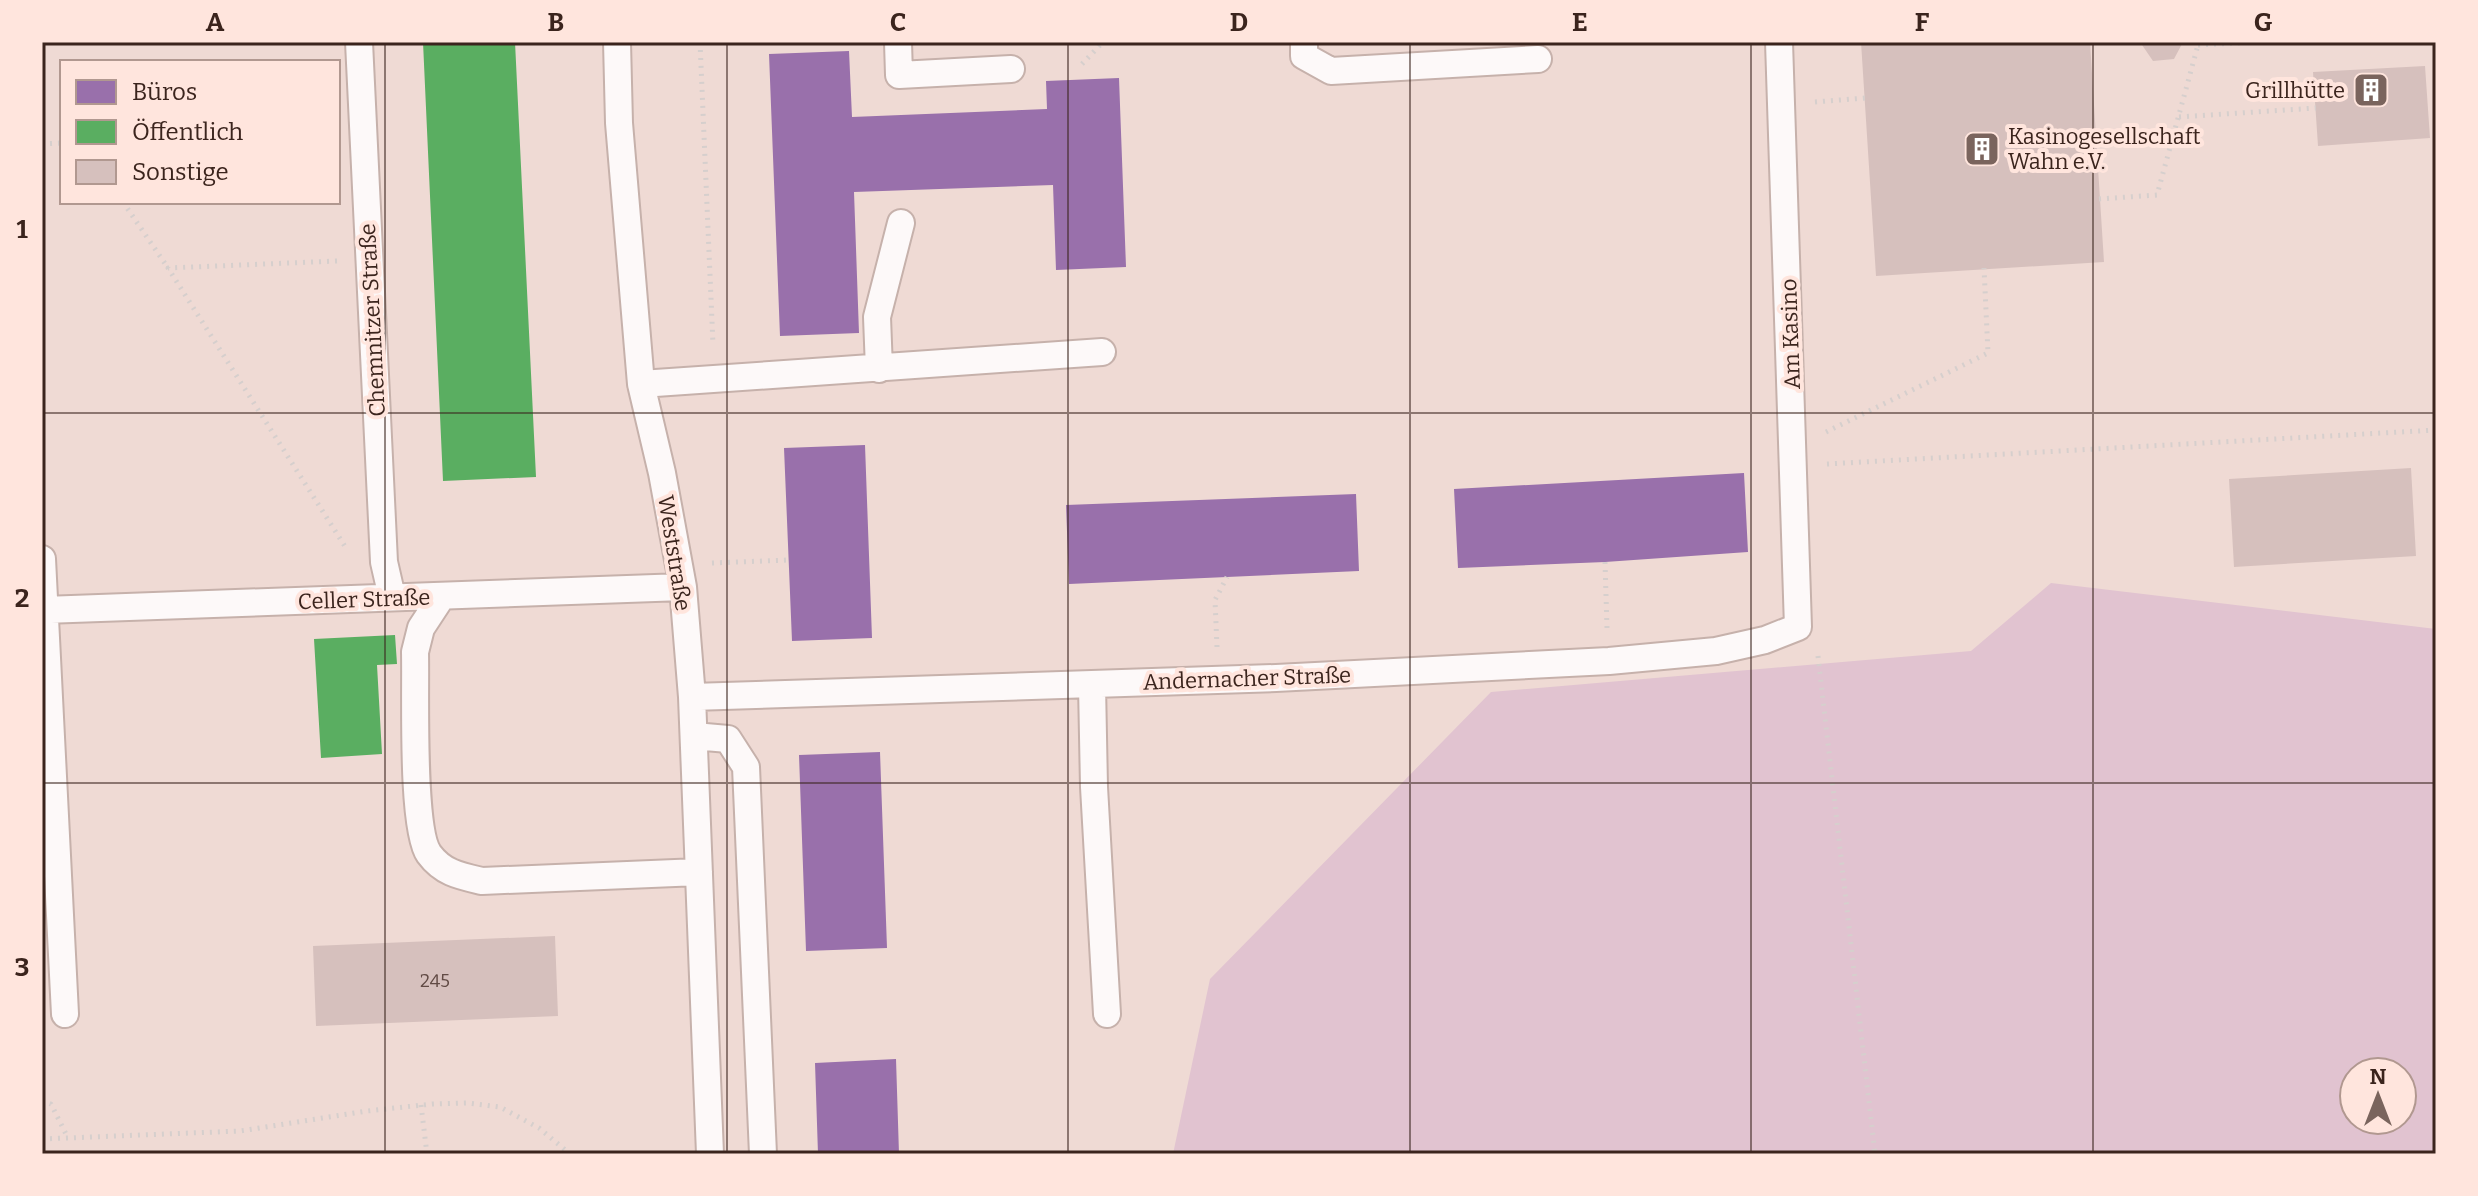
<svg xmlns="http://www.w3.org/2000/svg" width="2478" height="1196" font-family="Bitter,serif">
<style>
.green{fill:#e1c3d0;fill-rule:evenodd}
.offices{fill:#9970ab}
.public{fill:#5aae61}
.building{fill:#d6c0bd}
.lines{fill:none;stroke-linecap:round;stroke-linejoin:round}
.lane-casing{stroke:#c6b1ab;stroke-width:30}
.path{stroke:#d6cfcd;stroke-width:5;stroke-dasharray:2 6;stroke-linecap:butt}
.lane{stroke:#fdf9f9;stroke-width:26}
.grid{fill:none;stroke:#3b241d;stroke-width:2;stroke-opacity:0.55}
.labels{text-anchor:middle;stroke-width:8;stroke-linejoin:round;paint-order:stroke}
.number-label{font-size:18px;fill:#624b45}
.poi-label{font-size:22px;fill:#3b241d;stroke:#ffe5dd;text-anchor:end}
.street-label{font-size:22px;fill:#3b241d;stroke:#ffe5dd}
.neatline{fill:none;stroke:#3b241d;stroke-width:3}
.grid-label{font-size:26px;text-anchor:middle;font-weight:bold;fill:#3b241d}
</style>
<rect width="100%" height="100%" fill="#efdad4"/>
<path class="green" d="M2051,583L2436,629V1154H1173L1210,979L1491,692L1971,651ZM2354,1072H2402V1120H2354Z"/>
<path class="offices" d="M849,51L852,117L1047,109L1046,81L1119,78L1126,267L1056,270L1053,185L854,192L859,333L780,336L769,54Z
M865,445L872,638L792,641L784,448Z
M1744,473L1748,552L1605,562L1458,568L1454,489Z
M1356,494L1359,571L1069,584L1066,505Z
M880,752L887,948L806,951L799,755Z
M896,1059L899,1154H818L815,1063Z"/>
<path class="public" d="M423,42H515L536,477L443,481Z
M395,635L397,664L377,665L382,754L321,758L314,639Z"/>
<path class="building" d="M1861,42H2090L2104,262L1876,276Z
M2140,42H2183L2174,59L2153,61Z
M2425,66L2430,138L2318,146L2313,72Z
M2411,468L2416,556L2234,567L2229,479Z
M555,936L558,1016L316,1026L313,946Z"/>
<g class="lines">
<defs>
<path id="lane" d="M359,42L384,562L392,597
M617,42L619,123L641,384L662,473L683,587L692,697L710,1154
M898,42L899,75L1011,69
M1304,42V56L1331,71L1538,59
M879,369L877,317L901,223
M641,384L1102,352
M42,559L65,1014
M442,596L421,628L415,652C416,690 411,829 429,854C443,873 460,876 482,881L699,872
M44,610L683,587
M1092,685L1094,787L1107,1014
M692,697L1276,678L1609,661L1716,651L1765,640L1798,627L1779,42
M694,736L728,739L746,767L763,1154"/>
</defs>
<use href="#lane" class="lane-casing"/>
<path class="path" d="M700,42L713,345
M2198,45L2256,42
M1082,64L1103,42
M1815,102L1865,98
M2179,117L2316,108
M42,144L62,143
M2099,199L2157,195L2198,45L2197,42
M123,202L168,268
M337,261L168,268L346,548
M1826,432L1988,353L1984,268
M1827,464L2436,430
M1605,562L1607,628
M712,563L789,560
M1217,647L1215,600L1227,577
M1818,656L1875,1154
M42,1101L51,1104L68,1138
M421,1105L427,1154
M42,1139L240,1131L367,1111L432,1104L468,1103L500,1107L539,1128L570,1154"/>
<use href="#lane" class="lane"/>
</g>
<path class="grid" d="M385,42V1154M727,42V1154M1068,42V1154M1410,42V1154M1751,42V1154M2093,42V1154M42,413H2436M42,783H2436"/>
<defs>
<symbol id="building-square" viewBox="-11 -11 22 22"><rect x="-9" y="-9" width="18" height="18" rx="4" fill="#7a645d" stroke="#ffe5dd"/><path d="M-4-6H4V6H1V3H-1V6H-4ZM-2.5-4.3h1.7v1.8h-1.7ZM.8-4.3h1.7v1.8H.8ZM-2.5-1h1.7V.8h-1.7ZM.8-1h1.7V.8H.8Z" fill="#fff"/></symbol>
</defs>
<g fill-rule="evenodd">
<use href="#building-square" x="2351" y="70" width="40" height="40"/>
<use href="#building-square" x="1962" y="129" width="40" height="40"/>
</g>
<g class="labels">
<g class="number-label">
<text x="435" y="987">245</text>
</g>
<g class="poi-label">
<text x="2345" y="98">Grillhütte</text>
<text x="2008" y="144" text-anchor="start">Kasinogesellschaft<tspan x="2008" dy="25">Wahn e.V.</tspan></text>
</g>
<g class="street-label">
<text transform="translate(372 320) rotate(-93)" y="8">Chemnitzer Straße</text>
<text transform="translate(1790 334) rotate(-92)" y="8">Am Kasino</text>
<text transform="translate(675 553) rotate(81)" y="8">Weststraße</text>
<text transform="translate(364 599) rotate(-2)" y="8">Celler Straße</text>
<text transform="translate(1247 678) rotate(-2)" y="8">Andernacher Straße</text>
</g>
</g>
<rect width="2478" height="1196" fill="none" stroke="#ffe5dd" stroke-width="88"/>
<rect x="60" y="60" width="280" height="144" fill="#ffe5dd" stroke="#b19890" stroke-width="2"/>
<rect x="76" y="80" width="40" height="24" fill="#9970ab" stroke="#b19890" stroke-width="2"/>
<text x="132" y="100" font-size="24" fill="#3b241d">Büros</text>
<rect x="76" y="120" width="40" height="24" fill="#5aae61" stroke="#b19890" stroke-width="2"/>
<text x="132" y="140" font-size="24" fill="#3b241d">Öffentlich</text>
<rect x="76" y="160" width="40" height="24" fill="#d6c0bd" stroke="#b19890" stroke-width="2"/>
<text x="132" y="180" font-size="24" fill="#3b241d">Sonstige</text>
<g transform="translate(2378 1096)"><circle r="38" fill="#ffe5dd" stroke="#b19890" stroke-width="2"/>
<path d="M0-6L14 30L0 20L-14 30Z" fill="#7a645d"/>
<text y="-12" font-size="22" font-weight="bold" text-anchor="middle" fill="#3b241d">N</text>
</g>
<rect x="44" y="44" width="2390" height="1108" class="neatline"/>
<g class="grid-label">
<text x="215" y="31">A</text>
<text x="556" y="31">B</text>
<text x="898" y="31">C</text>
<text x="1239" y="31">D</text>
<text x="1580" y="31">E</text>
<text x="1922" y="31">F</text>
<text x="2263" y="31">G</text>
<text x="22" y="238">1</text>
<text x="22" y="607">2</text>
<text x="22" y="976">3</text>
</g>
</svg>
